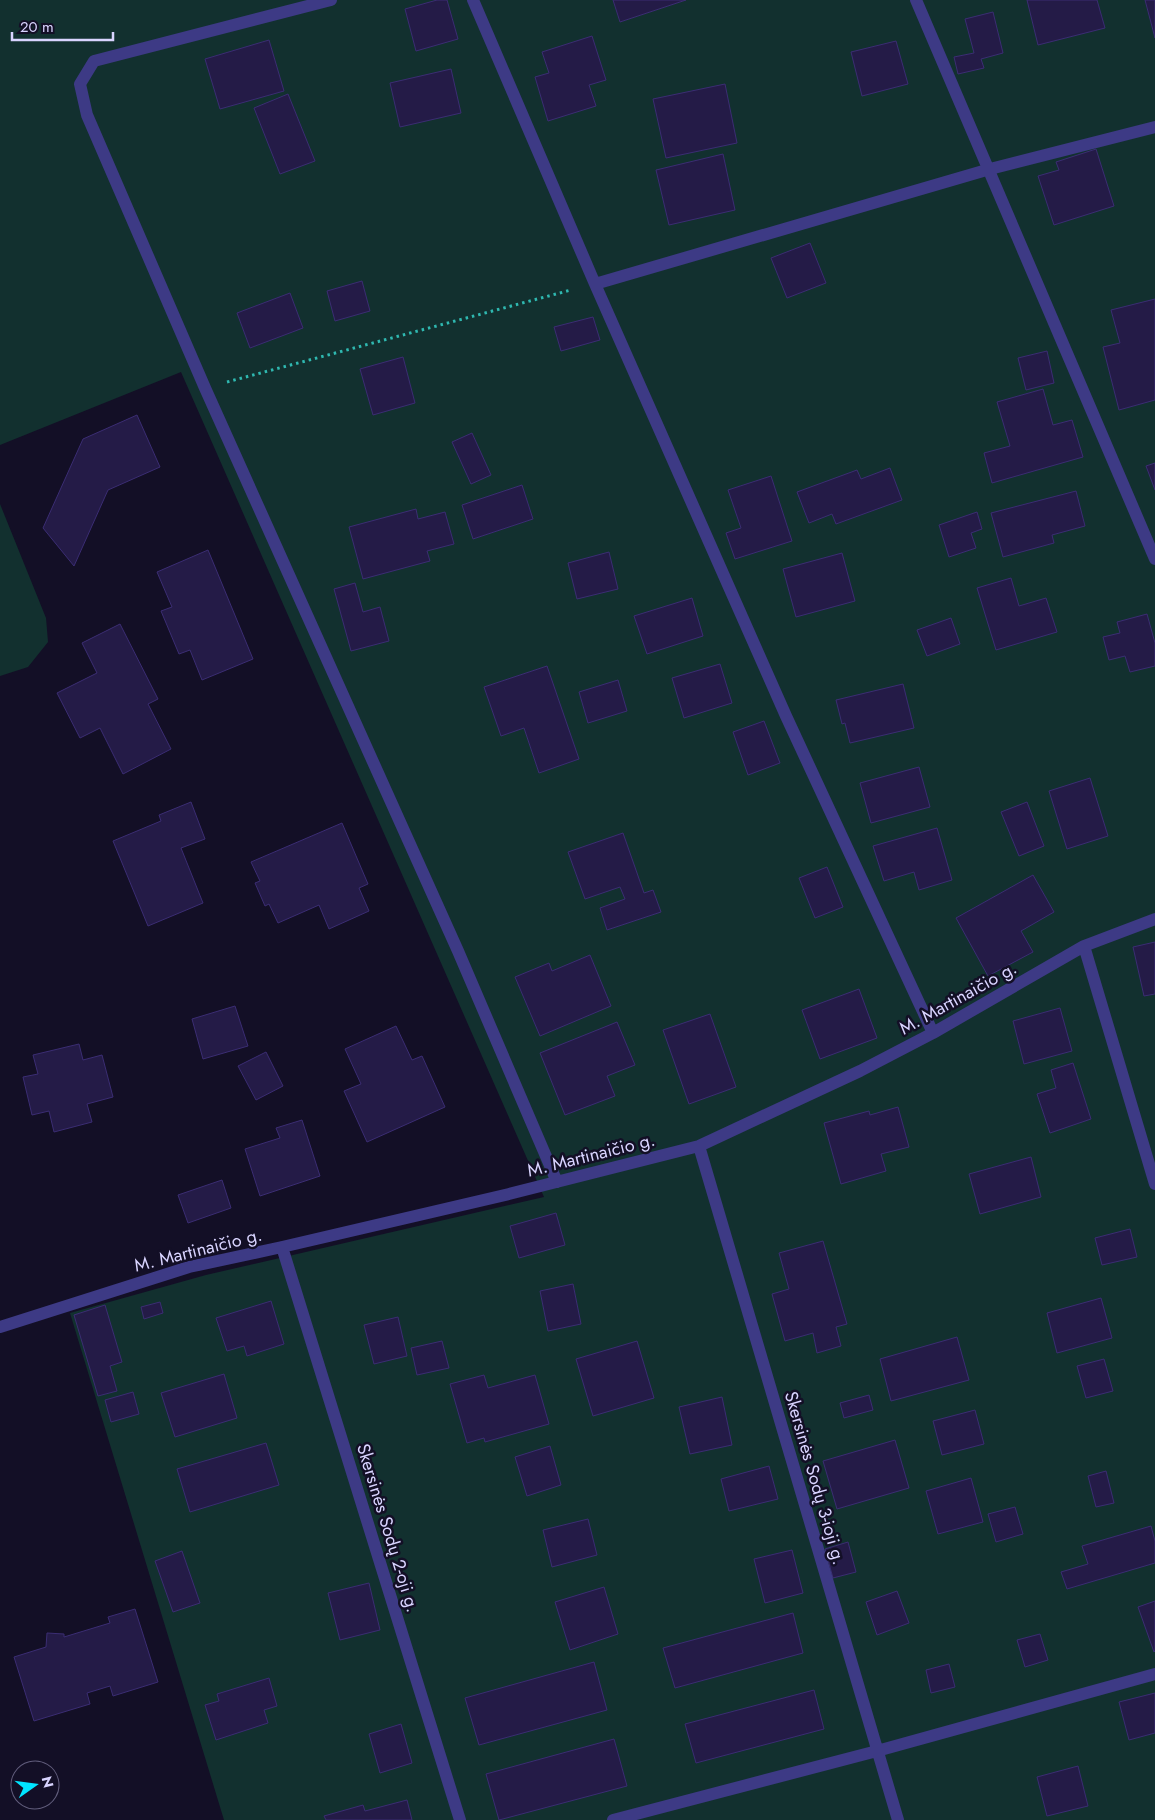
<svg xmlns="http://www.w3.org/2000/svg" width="1155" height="1820" font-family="Jost,sans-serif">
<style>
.green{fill:#12302f}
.building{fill:#241b47;stroke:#3b2d73}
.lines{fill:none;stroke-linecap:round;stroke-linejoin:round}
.path{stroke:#2fb8b0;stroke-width:3;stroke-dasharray:2.5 4;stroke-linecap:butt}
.street{stroke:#3d3a85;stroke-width:12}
.labels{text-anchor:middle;stroke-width:5;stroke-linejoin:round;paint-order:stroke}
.street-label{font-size:18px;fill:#d9d4ff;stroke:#130f26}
</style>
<rect width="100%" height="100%" fill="#130f26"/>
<path class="green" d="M0,0H1155V1820H224L70,1313L206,1275L544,1197L181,372L0,445Z
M0,504L46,618L48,642L28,667L0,676Z"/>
<path class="building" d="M437,0H447L458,39L416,51L405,9Z
M613,0H686L620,22Z
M1027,0H1097L1105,28L1038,45Z
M1145,0H1155V38Z
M993,12L1003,53L981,59L984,68L958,74L954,57L974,53L965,19Z
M592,36L606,80L589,85L596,106L548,121L535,77L549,73L542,52Z
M269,40L284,91L220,109L205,59Z
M896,41L908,84L862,96L851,52Z
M451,69L461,113L400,127L390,83Z
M725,84L737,143L666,158L653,99Z
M288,94L315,161L280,174L254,108Z
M1096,149L1114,206L1054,225L1038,176L1059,170L1056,162Z
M723,154L735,210L669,225L656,170Z
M810,243L826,283L787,298L771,258Z
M362,281L370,311L335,321L327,291Z
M290,293L303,328L250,348L237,313Z
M1155,299V400L1119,410L1103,347L1120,343L1111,310Z
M593,317L600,340L561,351L554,327Z
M1047,351L1054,383L1026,390L1018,358Z
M403,357L415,403L373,415L360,369Z
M1043,389L1053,425L1072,420L1083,457L992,483L984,453L1010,446L997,402Z
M137,415L160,467L108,490L74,566L43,528L83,439Z
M472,433L491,475L471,484L452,442Z
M1155,463V490L1146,466Z
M890,468L902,500L836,524L832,514L809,523L797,492L857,470L861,479Z
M771,476L792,541L735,559L726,533L741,528L728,490Z
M522,485L533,519L473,539L462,505Z
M1076,491L1085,526L1052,535L1054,543L1003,557L991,513Z
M416,509L418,519L445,512L454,544L427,551L430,561L363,579L349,527Z
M977,512L982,529L971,533L976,548L949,557L939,525Z
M208,550L253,659L202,680L190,650L179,654L161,611L172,607L157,572Z
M609,552L618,589L577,599L568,563Z
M842,553L855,601L796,617L783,569Z
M1011,578L1019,606L1046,598L1057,632L996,650L977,588Z
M355,583L363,612L380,607L389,641L351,651L334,589Z
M692,598L703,636L647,654L634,616Z
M1147,614L1155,643V666L1130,672L1125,656L1109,660L1103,637L1120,633L1117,622Z
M951,618L960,644L927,656L917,630Z
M120,624L158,699L148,704L171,749L123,774L100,728L80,738L57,693L97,673L82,643Z
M720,664L732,703L684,718L672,678Z
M547,666L579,759L539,773L524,728L501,736L484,687Z
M618,680L627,711L588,723L579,692Z
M903,684L914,728L850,743L845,723L842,724L836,700Z
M764,721L780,763L748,775L733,732Z
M919,767L930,807L871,823L860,783Z
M1090,778L1108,836L1067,849L1049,791Z
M191,802L205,839L181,848L203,903L148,926L113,841L161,821L159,815Z
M1027,802L1044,846L1019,856L1001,812Z
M342,823L368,884L359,888L369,911L329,929L319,905L278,923L269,904L265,906L255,883L260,881L251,862Z
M937,828L952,880L919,890L914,872L884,881L873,846Z
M623,833L644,893L653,890L661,912L607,930L600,908L625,899L620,887L585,899L568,852Z
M827,867L843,907L815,918L799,878Z
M1033,875L1054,912L1021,931L1033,952L988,976L956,918Z
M1155,942V994L1144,996L1133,947Z
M590,955L611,1006L540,1036L515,977L549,963L552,971Z
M859,989L877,1038L820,1059L802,1010Z
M235,1006L248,1046L203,1059L192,1019Z
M1060,1008L1072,1051L1024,1064L1013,1021Z
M710,1014L736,1087L689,1104L663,1030Z
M617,1022L635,1065L607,1076L615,1096L565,1115L540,1053Z
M396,1026L412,1060L422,1056L445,1107L367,1142L344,1091L361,1084L345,1049Z
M79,1044L83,1060L102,1055L113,1097L87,1104L92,1122L54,1132L49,1111L32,1115L23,1077L38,1074L33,1055Z
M266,1052L283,1086L256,1100L238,1066Z
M1073,1063L1091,1119L1050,1133L1037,1094L1056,1088L1051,1070Z
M898,1107L909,1147L881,1154L886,1171L841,1184L824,1123L869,1111L870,1115Z
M302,1120L320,1176L260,1196L245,1149L280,1138L276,1128Z
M1031,1157L1041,1197L980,1214L969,1174Z
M222,1180L231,1208L188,1223L178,1195Z
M556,1213L565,1245L519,1258L510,1226Z
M1130,1229L1137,1257L1102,1265L1095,1238Z
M823,1241L847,1324L836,1327L841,1346L817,1353L813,1333L785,1341L772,1294L789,1289L779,1253Z
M573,1284L581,1324L548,1331L540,1291Z
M1101,1298L1112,1338L1057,1353L1047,1313Z
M271,1301L284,1344L247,1356L244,1346L227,1351L216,1318Z
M160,1302L163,1313L144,1319L141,1307Z
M105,1305L122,1362L110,1366L117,1391L98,1396L74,1315Z
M398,1317L407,1356L374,1364L364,1325Z
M957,1337L969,1380L891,1401L880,1359Z
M442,1341L449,1368L417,1375L411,1348Z
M637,1341L654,1398L593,1416L576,1359Z
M1104,1359L1113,1391L1086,1398L1077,1366Z
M224,1374L237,1418L175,1437L161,1393Z
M484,1375L488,1388L535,1375L549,1424L485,1442L484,1438L467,1443L450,1384Z
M133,1392L139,1414L111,1422L105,1400Z
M869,1395L873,1410L844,1418L840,1403Z
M722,1397L732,1445L690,1454L679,1407Z
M975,1410L984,1444L942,1455L933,1421Z
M895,1440L909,1488L837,1509L823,1461Z
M266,1443L279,1485L190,1512L177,1469Z
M550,1446L561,1485L527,1496L515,1457Z
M769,1466L778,1499L729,1511L721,1479Z
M1106,1471L1114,1503L1096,1507L1088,1476Z
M971,1478L983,1522L938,1534L926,1491Z
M1015,1507L1023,1534L996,1542L988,1514Z
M588,1519L597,1555L552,1567L543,1530Z
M1151,1526L1155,1541V1563L1067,1589L1061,1572L1088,1564L1082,1546Z
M848,1542L856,1572L833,1578L825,1549Z
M792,1550L803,1593L765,1603L754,1559Z
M182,1551L200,1603L173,1612L155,1561Z
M369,1583L380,1630L340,1640L328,1593Z
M604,1587L618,1634L570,1650L555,1602Z
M897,1591L909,1623L877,1635L866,1602Z
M1155,1601V1651L1154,1652L1138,1607Z
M135,1609L158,1682L113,1696L110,1686L87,1693L90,1704L34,1721L14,1657L46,1647L47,1633L64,1634V1637L110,1623L108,1617Z
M793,1613L803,1653L675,1688L663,1648Z
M1040,1634L1048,1660L1025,1667L1017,1640Z
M594,1662L607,1710L479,1745L465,1698Z
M949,1664L955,1687L931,1693L926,1670Z
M269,1678L277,1706L264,1710L268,1723L216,1740L205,1705L219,1701L217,1694Z
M814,1690L824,1729L696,1763L685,1724Z
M1155,1693V1733L1129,1740L1119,1702Z
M401,1724L412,1763L380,1773L369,1734Z
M614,1739L627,1786L499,1820L486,1774Z
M1078,1766L1088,1806L1047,1816L1037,1777Z
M407,1800L412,1820H326L324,1816L363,1805L365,1811Z"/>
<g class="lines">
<path class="path" d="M227,382L571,290"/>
<path class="street" d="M331,0L94,61L80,84L87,115L205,388L458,951L557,1182
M473,0L595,284L786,716L933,1033
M916,0L1155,559
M595,284L990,169L1155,127
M1084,946L1155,1184
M699,1146L898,1820
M282,1247L460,1820
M0,1327L189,1267L282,1247L509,1194L699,1146L860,1071L933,1033L1084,946L1155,919
M613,1820L877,1751L1155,1674"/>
</g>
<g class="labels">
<g class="street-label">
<text transform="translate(958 998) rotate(-29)" y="6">M. Martinaičio g.</text>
<text transform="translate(591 1155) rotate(-14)" y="6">M. Martinaičio g.</text>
<text transform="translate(198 1250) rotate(-14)" y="6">M. Martinaičio g.</text>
<text transform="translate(815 1478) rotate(74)" y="6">Skersinės Sodų 3-ioji g.</text>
<text transform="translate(388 1528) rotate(73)" y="6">Skersinės Sodų 2-oji g.</text>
</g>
</g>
<g transform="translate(35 1785) rotate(76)"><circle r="24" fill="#130f26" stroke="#625e7d"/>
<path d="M0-4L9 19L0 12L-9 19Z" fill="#00e5ff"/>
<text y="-8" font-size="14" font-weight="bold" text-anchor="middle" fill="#d9d4ff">N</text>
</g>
<path d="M12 32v8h101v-8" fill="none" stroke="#d9d4ff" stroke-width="2.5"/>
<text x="20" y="32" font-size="15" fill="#d9d4ff" stroke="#130f26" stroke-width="4" paint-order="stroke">20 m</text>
</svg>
